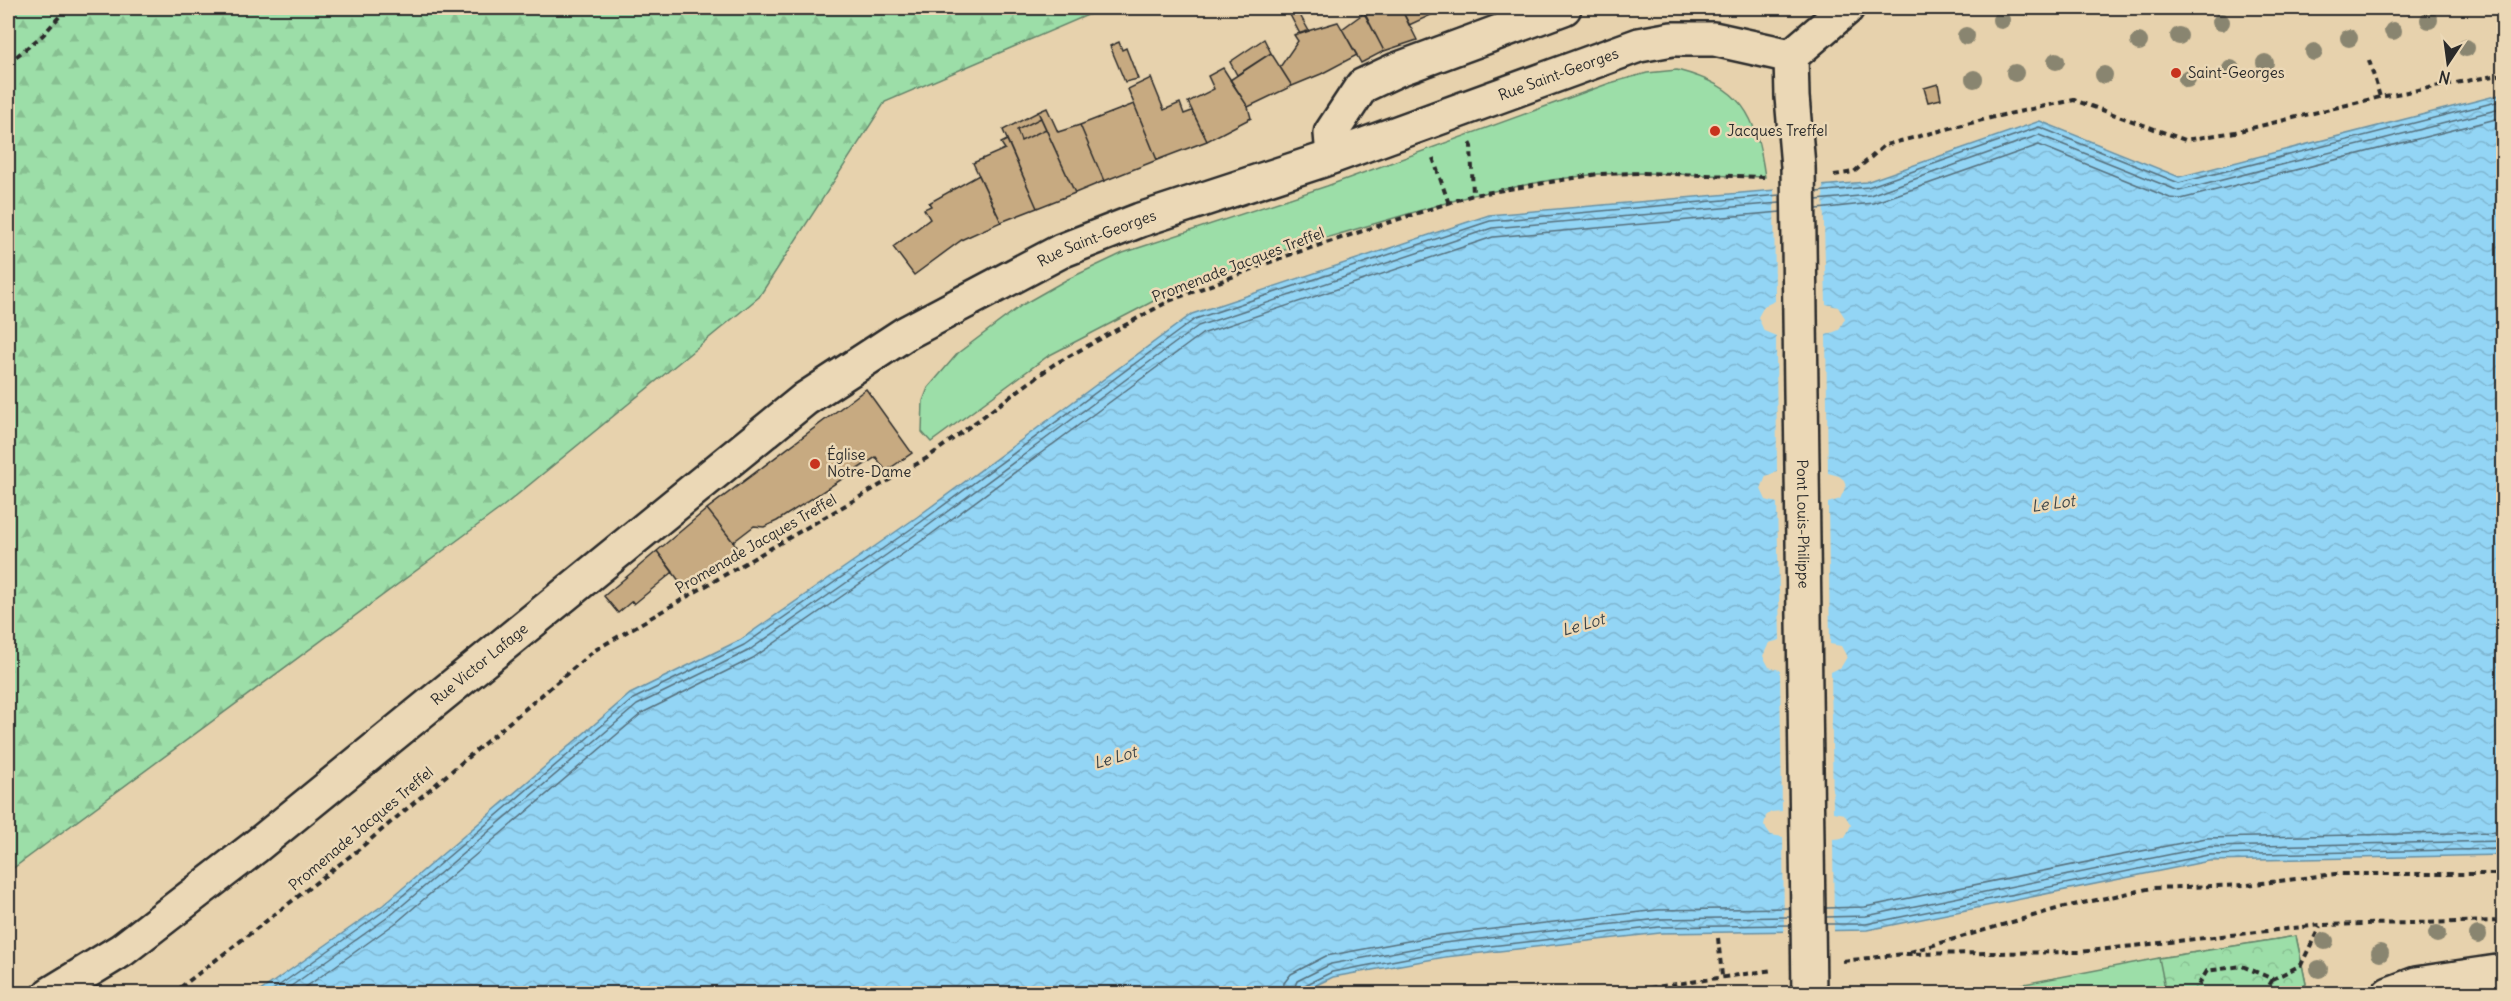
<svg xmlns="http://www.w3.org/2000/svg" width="2511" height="1001" font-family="Delius,sans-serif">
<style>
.green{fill:#9cdea8;stroke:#64846a;stroke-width:1.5}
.forest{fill:url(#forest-firs);stroke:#64846a;stroke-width:1.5}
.park{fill:url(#park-crowns);stroke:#64846a;stroke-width:1.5}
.water{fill:url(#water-waves);stroke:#6991a4;stroke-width:1.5}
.pier{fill:#e7d2ad}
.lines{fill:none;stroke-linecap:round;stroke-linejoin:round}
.shore{stroke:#556f7c;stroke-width:1.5}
.building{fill:#c7aa81;stroke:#2b2b2b;stroke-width:1.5}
.minor-casing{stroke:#2b2b2b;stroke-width:38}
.tertiary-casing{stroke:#2b2b2b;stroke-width:38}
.primary-casing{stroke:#2b2b2b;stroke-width:38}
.path{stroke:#2b2b2b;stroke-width:4;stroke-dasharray:6 4.5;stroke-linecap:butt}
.minor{stroke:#ebd8b6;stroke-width:33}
.tertiary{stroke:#ebd8b6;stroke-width:33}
.primary{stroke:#ebd8b6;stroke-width:33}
.primary-bridge-casing{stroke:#2b2b2b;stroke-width:38;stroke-linecap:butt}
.primary-bridge{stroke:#ebd8b6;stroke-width:33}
.tree{fill:#898570}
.poi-dot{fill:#c8321e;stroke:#ebd8b6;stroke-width:2}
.labels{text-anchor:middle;stroke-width:5;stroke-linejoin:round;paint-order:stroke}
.poi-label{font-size:15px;fill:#2b2b2b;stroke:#ebd8b6;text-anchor:start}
.street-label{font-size:15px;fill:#2b2b2b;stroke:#ebd8b6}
.water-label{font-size:16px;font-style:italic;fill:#3b4449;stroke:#ebd8b6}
</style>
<defs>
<pattern id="forest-firs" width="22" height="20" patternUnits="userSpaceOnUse" patternTransform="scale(1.5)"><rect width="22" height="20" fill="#9cdea8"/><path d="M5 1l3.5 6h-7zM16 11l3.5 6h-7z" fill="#87bf91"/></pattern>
<pattern id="park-crowns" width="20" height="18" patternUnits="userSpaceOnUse" patternTransform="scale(1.5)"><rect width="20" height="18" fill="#9cdea8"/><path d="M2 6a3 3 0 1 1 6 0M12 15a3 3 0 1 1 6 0" fill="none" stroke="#87bf91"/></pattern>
<pattern id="water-waves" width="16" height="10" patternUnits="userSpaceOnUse" patternTransform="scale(1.5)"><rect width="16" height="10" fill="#93d5f5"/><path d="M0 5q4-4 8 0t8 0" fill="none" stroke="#7fb7d2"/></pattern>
</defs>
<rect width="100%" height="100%" fill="#e7d2ad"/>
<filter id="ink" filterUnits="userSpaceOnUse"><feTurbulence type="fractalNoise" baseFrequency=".0167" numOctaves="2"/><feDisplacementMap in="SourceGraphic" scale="12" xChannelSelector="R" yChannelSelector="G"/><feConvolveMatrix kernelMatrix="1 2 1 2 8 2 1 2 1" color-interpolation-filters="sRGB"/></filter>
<g filter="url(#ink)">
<path class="green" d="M1677,70C1742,87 1756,113 1765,177L1644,173L1598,174L1551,180L1473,195L1281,251L1169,293L1048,356L931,442L922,432L923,401L928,388L958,353L1022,305L1066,280L1123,253L1327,186L1610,83L1647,73Z
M2296,936L2306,984L2294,994H1972L2159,958Z"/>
<path class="forest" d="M8,8H1104L885,102L759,297L501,508L8,872Z"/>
<path class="park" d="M2296,936L2306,984L2294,993H2166L2159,958Z"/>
<path class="water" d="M2503,94V855L2209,861L1867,930L1660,933L1445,957L1333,977L1300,993L256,994L383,905L630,694L740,640L917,517L1192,314L1489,215L1866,182L2040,121L2179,177Z"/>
<path class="pier" d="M1823,183L1826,304L1838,307L1845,318L1839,330L1826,335L1828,473L1839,476L1844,480L1846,486L1840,499L1828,503L1830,644L1841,646L1847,657L1841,667L1831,672L1833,812L1844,814L1851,825L1845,838L1833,839L1834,933L1784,934L1783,837L1771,835L1764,825L1766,816L1771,812L1782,811L1780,670L1769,667L1763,656L1769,643L1780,640L1777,503L1766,500L1761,489L1766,476L1777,472L1776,336L1764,331L1758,317L1764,306L1775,301L1774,187Z"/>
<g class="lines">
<path class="shore" d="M1816,192L1868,187L2039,127L2179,183L2504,100
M1816,200L1870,195L2039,135L2179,191L2504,108
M1817,209L1873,203L2039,145L2170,198L2181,199L2504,117
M1826,908L1865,907L2206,838L2504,832
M1826,917L1866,916L2207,847L2504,841
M1826,924H1866L2208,855L2504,849
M267,994L387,909L633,699L744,645L921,522L1195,319L1490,221L1780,195
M280,994L391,915L637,705L748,651L925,528L1198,326L1492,228L1780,203
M296,994L397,922L642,713L753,658L930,535L1202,334L1493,237L1781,212
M1283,994L1284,983L1291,974L1326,956L1441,935L1658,910L1790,908
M1292,994L1297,981L1331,964L1444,943L1659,919L1790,917
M1299,994L1303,986L1332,972L1445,951L1659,927L1790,925"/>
</g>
<path class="building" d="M1296,8L1309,31L1300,34L1288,11Z
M1362,8H1401L1417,40L1384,51Z
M1401,8H1441L1442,10L1409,25Z
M1364,13L1384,51L1361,63L1342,29Z
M1338,22L1357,55L1321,74L1292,86L1280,67L1298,41L1294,35Z
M1264,39L1271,53L1237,75L1230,62Z
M1119,42L1122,50L1126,48L1138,79L1125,82L1110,46Z
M1271,53L1292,86L1248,107L1230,80Z
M1223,68L1248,107L1251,118L1207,141L1188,102L1214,89L1208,76Z
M1151,78L1164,110L1180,103L1184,114L1192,111L1207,141L1157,160L1128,89Z
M1938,84L1941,99L1928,102L1924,88Z
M1134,104L1157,160L1104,181L1080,125Z
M1047,108L1058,132L1080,125L1104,181L1075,193L1038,112Z
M1038,112L1041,118L1017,130L1021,141L1046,129L1075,193L1037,208L1003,130Z
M1041,118L1046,129L1021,141L1017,130Z
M1007,140L1037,208L1001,222L973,163L1005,149L1001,143Z
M979,175L1001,222L963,239L914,275L893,247L930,219L924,209L931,206L929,203Z
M866,389L912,453L886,471L876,457L777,521L764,527L754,526L733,542L707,509Z
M707,509L742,553L685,589L657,551Z
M657,551L673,572L634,604L632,601L618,613L604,596Z"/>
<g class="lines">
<defs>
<path id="minor" d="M1333,156L1331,133L1362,86L1396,70L1564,8"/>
<path id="tertiary" d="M2389,994L2416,984L2504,971"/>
<g id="primary">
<path d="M1791,56L1792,97L1798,166"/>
<path d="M1791,56L1847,8"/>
<path id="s1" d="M50,994L122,950L254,848L805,399L906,333L1061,251L1140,220L1323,160L1639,45L1672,39H1714L1791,56"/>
</g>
</defs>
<use href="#minor" class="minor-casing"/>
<use href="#tertiary" class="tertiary-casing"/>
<use href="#primary" class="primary-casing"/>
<path class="path" d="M2369,60L2380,97
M8,63L43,35L67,8
M1473,144L1471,145L1473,195
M1433,158L1449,204
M1834,175L1854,172L1885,145L1994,117L2074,100L2185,140L2235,132L2380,97L2504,74
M1718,938L1722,976
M1910,952L2060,908L2152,888L2247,885L2335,874H2504
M1843,961L1904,954L2080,952L2320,925L2504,921
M172,994L358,850L595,650L927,458L1053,365L1169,301L1289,255L1473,195L1598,174L1644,173L1764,177
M1608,994L1773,970
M2193,994L2207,971L2242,966L2273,979L2301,965L2320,926
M2264,994L2273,979"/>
<use href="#minor" class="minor"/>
<use href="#tertiary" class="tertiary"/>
<use href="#primary" class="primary"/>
<defs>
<g id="primary-bridge">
<path id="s2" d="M1798,166L1809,994"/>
</g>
</defs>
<use href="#primary-bridge" class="primary-bridge-casing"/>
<use href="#primary-bridge" class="primary-bridge"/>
</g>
<g class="tree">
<circle cx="2001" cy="20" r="9"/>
<circle cx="2429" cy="20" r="9"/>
<circle cx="2221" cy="22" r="9"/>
<circle cx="2393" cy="31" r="9"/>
<circle cx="1966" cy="36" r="9"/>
<circle cx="2179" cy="36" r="9"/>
<circle cx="2349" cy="38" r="9"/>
<circle cx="2139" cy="42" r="9"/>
<circle cx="2466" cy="48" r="9"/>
<circle cx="2314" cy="52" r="9"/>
<circle cx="2056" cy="61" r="9"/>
<circle cx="2265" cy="63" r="9"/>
<circle cx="2231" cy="69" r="9"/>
<circle cx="2015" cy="73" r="9"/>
<circle cx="2104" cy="75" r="9"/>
<circle cx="1974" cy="79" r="9"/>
<circle cx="2187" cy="79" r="9"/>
<circle cx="2437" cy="934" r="9"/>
<circle cx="2478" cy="935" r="9"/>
<circle cx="2325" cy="941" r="9"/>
<circle cx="2380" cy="953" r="9"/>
<circle cx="2319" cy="969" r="9"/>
</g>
</g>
<g class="poi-dot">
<circle cx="2176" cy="73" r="6"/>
<circle cx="1715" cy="131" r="6"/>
<circle cx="815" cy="464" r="6"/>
</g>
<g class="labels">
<g class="poi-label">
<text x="2188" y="78">Saint-Georges</text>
<text x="1727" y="136">Jacques Treffel</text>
<text x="827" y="460">Église<tspan x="827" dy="17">Notre-Dame</tspan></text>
</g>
<g class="street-label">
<text dy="5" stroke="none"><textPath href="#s1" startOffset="1786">Rue Saint-Georges</textPath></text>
<text dy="5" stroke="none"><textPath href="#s1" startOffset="1296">Rue Saint-Georges</textPath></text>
<text transform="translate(1238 265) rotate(-21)" y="5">Promenade Jacques Treffel</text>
<text dy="5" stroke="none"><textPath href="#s2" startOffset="358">Pont Louis-Philippe</textPath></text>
<text transform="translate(756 544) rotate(-30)" y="5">Promenade Jacques Treffel</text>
<text dy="5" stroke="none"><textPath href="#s1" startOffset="542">Rue Victor Lafage</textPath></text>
<text transform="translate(361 829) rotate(-40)" y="5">Promenade Jacques Treffel</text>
</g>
<g class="water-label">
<text transform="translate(2053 503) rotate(-8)" y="6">Le Lot</text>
<text transform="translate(1583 624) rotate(-16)" y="6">Le Lot</text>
<text transform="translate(1115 757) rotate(-16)" y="6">Le Lot</text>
</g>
</g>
<rect width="2511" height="1001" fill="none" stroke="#ebd8b6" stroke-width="30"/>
<rect x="15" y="15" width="2481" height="971" fill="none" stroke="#2b2b2b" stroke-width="2" filter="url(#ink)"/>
<g transform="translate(2448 63) rotate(193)" stroke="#ebd8b6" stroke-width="4.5" paint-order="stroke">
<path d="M0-4.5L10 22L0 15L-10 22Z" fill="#2b2b2b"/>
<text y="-9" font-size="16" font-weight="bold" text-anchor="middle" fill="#2b2b2b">N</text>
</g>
</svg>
